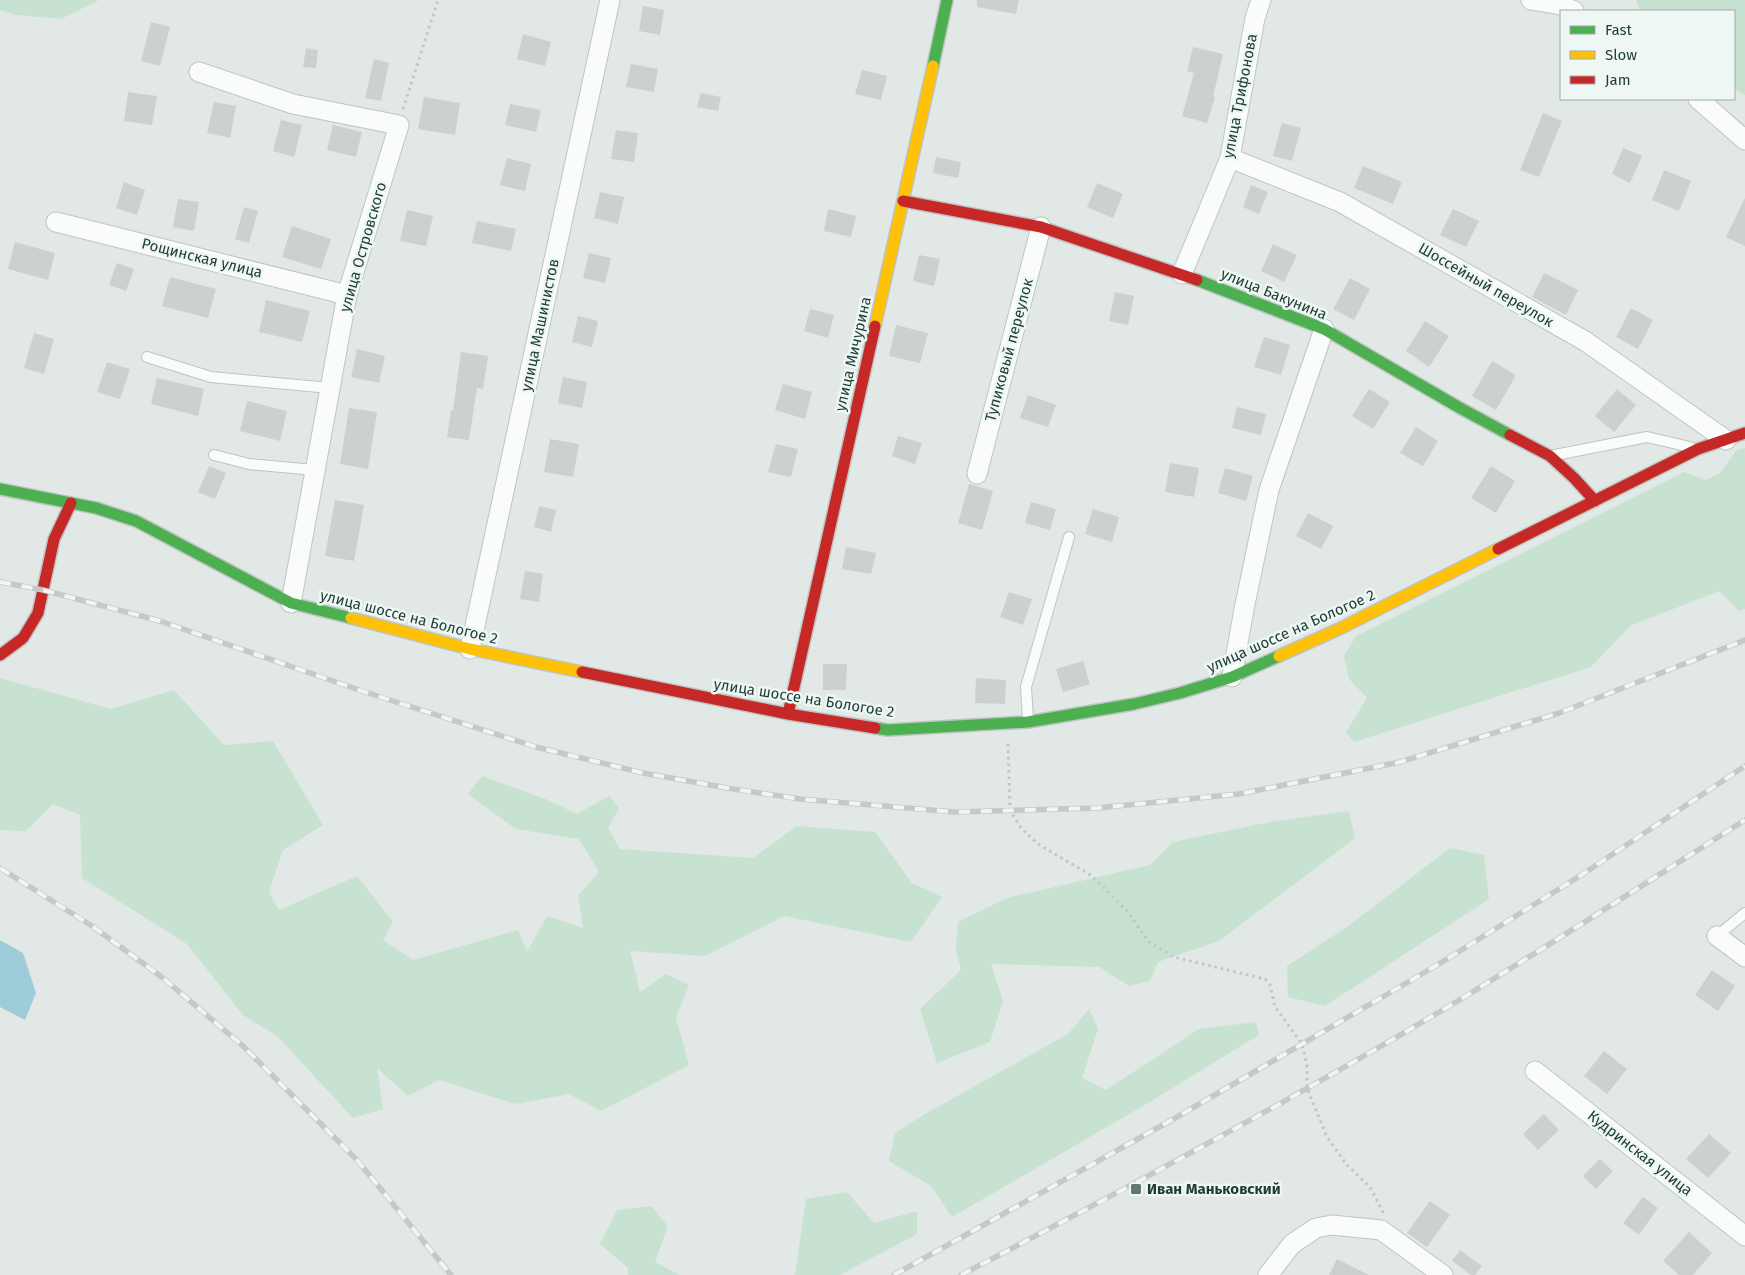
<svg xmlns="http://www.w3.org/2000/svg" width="1745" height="1275" font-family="'Fira Sans',sans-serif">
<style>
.green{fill:#c8e2d2}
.water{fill:#9ecdd9}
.building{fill:#cbd1cf}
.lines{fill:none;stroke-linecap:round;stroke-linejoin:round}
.lane-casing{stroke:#bec5c2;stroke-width:12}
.street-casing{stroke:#bec5c2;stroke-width:21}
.fast-casing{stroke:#bdc5c2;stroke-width:14}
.slow-casing{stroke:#bdc5c2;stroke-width:14}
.jam-casing{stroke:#bdc5c2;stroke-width:14}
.path{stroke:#bfc8c6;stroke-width:3;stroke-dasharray:2.5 4;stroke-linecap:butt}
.lane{stroke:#fafcfb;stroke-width:10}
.street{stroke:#fafcfb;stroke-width:19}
.fast{stroke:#4caf50;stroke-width:11}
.slow{stroke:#ffc107;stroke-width:11}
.jam{stroke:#c62828;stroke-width:11}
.rail-casing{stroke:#c5cac9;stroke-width:5.5}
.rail{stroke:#eef7f3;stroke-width:4;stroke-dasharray:11;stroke-linecap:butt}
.poi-dot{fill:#627873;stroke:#eef7f3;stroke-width:2}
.labels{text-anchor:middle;stroke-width:5;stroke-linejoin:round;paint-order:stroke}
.street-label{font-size:15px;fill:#1e3b36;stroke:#eef7f3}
.poi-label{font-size:15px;font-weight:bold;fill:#1e3b36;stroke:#eef7f3;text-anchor:start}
</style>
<rect width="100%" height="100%" fill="#e1e8e5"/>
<path class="green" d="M0,0H99L61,19L17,15L0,10Z
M1636,0H1745V95L1734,89V11H1640Z
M1745,448V609L1739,611L1719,591L1630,626L1591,667L1354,742L1346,732L1367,698L1349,679L1344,656L1356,636L1684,472L1705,480L1719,474L1737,450Z
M0,678L111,709L174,690L224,745L273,741L323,825L283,850L269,892L279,910L357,876L393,922L383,940L413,960L518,930L527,952L547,916L583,928L578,896L599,872L579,839L516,829L468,794L482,776L548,800L577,814L609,796L619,808L608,828L620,849L753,858L797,826L875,832L912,883L942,897L911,942L784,916L705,956L630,951L640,992L666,974L689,985L676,1018L689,1065L601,1111L569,1094L516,1104L439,1080L408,1096L377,1068L383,1109L353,1118L278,1037L243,1015L187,944L82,878L80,815L53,804L26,831L0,830Z
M1349,811L1355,838L1219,941L1158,962L1150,981L1129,986L1099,967L991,964L1003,1001L990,1042L937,1063L920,1009L961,970L956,949L958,922L1007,898L1150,865L1173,842L1275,821Z
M1450,848L1484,855L1489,899L1325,1006L1288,997L1287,966L1347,927Z
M1089,1009L1098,1029L1082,1078L1106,1090L1199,1029L1256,1022L1259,1035L1143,1106L952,1217L931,1186L889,1161L895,1133L925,1114L1068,1034Z
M847,1192L874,1223L917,1211V1234L840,1275H795L806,1199Z
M651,1206L668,1226L655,1262L680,1275H628V1268L600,1244L617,1210Z"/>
<path class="water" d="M0,940L23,953L36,993L25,1020L0,1007Z"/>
<path class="building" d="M977,0H1019L1016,14L977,7Z
M643,6L664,10L660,35L639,31Z
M151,22L170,27L160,66L141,61Z
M523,34L551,42L545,66L517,59Z
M1193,47L1223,54L1213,97H1215L1207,123L1182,116L1194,73L1187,71Z
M306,48L318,50L316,68L303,67Z
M374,59L389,63L381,101L365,98Z
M631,64L658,69L654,92L626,87Z
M862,70L887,76L881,100L855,94Z
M128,92L157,96L152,125L124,121Z
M701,93L721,97L718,111L697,107Z
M424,97L460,103L455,135L418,129Z
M214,102L236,106L230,138L207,133Z
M510,104L541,110L536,132L505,125Z
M1543,113L1562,121L1539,177L1520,170Z
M281,120L302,125L294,157L273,151Z
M1282,123L1301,128L1292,161L1273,156Z
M333,125L362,132L356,157L327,150Z
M616,130L638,133L634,162L611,159Z
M1623,148L1642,156L1630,183L1612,174Z
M936,157L961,162L958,178L933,173Z
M507,158L531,164L525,191L500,185Z
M1363,166L1402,182L1393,204L1354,188Z
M1664,170L1691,181L1679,211L1652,200Z
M124,182L145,190L137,215L116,208Z
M1097,183L1123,194L1113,218L1087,207Z
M1251,185L1268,192L1259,214L1243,207Z
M600,192L624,197L618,224L594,218Z
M1745,198V246L1726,237Z
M178,199L199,202L194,231L173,227Z
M244,207L258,211L249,243L235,239Z
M828,209L856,216L851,237L824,231Z
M1453,209L1479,221L1466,247L1440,235Z
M407,210L433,216L426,246L400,241Z
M477,221L516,229L511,251L472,243Z
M292,226L331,239L321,269L282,257Z
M15,242L55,253L48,280L8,269Z
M1273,244L1297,255L1284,282L1261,271Z
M589,253L611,258L605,283L583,278Z
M919,255L940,259L934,286L913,281Z
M117,263L134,269L126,291L109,285Z
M1544,273L1578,290L1566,315L1532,297Z
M170,277L216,289L208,318L162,306Z
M1350,278L1370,289L1354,320L1333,309Z
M1115,292L1134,296L1128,325L1109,321Z
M266,300L310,311L302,342L259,332Z
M1631,308L1653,320L1638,349L1616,337Z
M810,309L834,315L828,338L804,331Z
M578,316L598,321L592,347L572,342Z
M1425,321L1449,336L1429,367L1406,351Z
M896,325L928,333L920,363L889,356Z
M34,333L54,339L44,374L24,368Z
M1264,337L1290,345L1281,375L1254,367Z
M357,349L385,356L379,383L351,377Z
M461,352L488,356L483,389L477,388L469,440L447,437L451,410H453Z
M1492,361L1516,375L1496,410L1472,396Z
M107,362L130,369L120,399L97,392Z
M563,377L587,382L582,408L558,403Z
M157,378L204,389L198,416L151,404Z
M783,384L812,392L805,419L775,410Z
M1369,389L1390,402L1373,429L1352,416Z
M1617,389L1636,405L1614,432L1595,416Z
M1028,395L1056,405L1048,427L1020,418Z
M247,401L287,411L280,441L240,431Z
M1237,407L1266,414L1261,435L1232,428Z
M349,408L377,412L368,469L340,464Z
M1416,427L1438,441L1423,466L1400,453Z
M898,436L922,443L915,464L892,456Z
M550,439L579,444L573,477L544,472Z
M776,444L798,449L791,477L768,472Z
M1170,463L1199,468L1194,497L1165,492Z
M209,466L226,473L215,499L198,492Z
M1491,466L1515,481L1496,513L1471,498Z
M1225,468L1253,476L1246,501L1218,493Z
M969,484L993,491L982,530L958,523Z
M335,500L364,505L354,561L325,556Z
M1031,502L1056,509L1050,530L1025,523Z
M539,506L556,510L551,532L534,527Z
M1093,509L1119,517L1112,542L1085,534Z
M1308,513L1333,526L1321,549L1296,536Z
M846,547L876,553L871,574L842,569Z
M525,571L543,574L539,602L520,599Z
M1009,592L1032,599L1023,625L1000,617Z
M1083,661L1090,684L1063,692L1056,669Z
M823,664H847L846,690H823Z
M976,678L1006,680L1005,704L975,703Z
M1712,970L1735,986L1718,1011L1695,995Z
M1604,1051L1627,1069L1607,1094L1584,1076Z
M1544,1114L1559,1130L1538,1150L1523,1134Z
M1709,1134L1731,1153L1708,1178L1686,1159Z
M1600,1159L1613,1171L1596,1189L1583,1176Z
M1643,1197L1658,1208L1639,1235L1623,1223Z
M1430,1201L1450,1215L1427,1247L1407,1233Z
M1689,1232L1712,1253L1693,1275H1679L1663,1261Z
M1460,1250L1482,1266L1475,1275H1471L1452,1261Z
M1337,1259L1369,1275H1329Z"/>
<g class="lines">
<defs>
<path id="lane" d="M147,357L211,377L330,388
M214,455L249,464L315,470
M1555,455L1647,437L1690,447
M1028,720L1026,687L1069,537
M1717,936L1745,913"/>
<path id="street" d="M1531,0L1561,5L1574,11
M199,72L293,104L399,125L347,295L291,603
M1698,99L1745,140
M1230,158L1340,202L1585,341L1726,440
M56,222L347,295
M1182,274L1230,158L1255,18L1261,0
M977,474L1041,227
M470,649L610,0
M1232,677L1244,609L1269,490L1324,329
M1717,936L1745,957
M1535,1071L1745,1236
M1268,1275L1292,1244L1316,1228L1332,1225L1381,1230L1443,1275"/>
<path id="fast" d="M933,66L947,0
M1197,280L1324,329L1460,408L1510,435
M0,489L96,508L136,521L291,603L351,618
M875,728L888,730L1028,722L1134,704L1180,693L1232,677L1279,656"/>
<path id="slow" d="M875,326L933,66
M351,618L470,649L582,672
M1279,656L1339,629L1498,549"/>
<path id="jam" d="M903,201L1041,227L1197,280
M1510,435L1550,456L1574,478L1595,501
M1498,549L1698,449L1745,433
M0,655L23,638L38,613L54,539L71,503
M582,672L788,714L875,728
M788,714L875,326"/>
</defs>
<use href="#lane" class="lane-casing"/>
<use href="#street" class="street-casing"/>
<use href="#fast" class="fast-casing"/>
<use href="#slow" class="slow-casing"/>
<use href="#jam" class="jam-casing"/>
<path class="path" d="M403,109L438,0
M1008,744L1010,810L1021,828L1038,844L1092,876L1127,911L1149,942L1174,957L1265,979L1270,985L1275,1007L1302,1044L1307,1065V1088L1327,1137L1347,1165L1370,1187L1384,1214"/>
<use href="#lane" class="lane"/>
<use href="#street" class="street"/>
<use href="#fast" class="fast"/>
<use href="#slow" class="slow"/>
<use href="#jam" class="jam"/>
<defs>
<path id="rail" d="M0,582L43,590L160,621L362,691L536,747L643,773L733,789L800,799L955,812L1097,808L1239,794L1400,762L1559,713L1745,640
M0,868L92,926L163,978L243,1046L357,1160L451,1275
M894,1275L1177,1117L1439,964L1583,874L1745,766
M961,1275C1128,1188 1294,1099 1456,1002C1553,943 1649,881 1745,820"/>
</defs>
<use href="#rail" class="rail-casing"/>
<use href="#rail" class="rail"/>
</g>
<rect class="poi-dot" x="1130" y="1183" width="12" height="12" rx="2.5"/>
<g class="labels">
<g class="street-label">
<text transform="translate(1240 96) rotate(-79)" y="5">улица Трифонова</text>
<text transform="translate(363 247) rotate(-74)" y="5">улица Островского</text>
<text transform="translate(202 258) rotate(14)" y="5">Рощинская улица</text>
<text transform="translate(1486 285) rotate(30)" y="5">Шоссейный переулок</text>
<text transform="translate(1274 294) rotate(22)" y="5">улица Бакунина</text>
<text transform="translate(540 325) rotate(-78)" y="5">улица Машинистов</text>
<text transform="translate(1009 350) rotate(-75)" y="5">Тупиковый переулок</text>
<text transform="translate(853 354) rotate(-77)" y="5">улица Мичурина</text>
<text transform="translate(409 617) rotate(14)" y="5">улица шоссе на Бологое 2</text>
<text transform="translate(1291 631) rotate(-24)" y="5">улица шоссе на Бологое 2</text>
<text transform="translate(804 698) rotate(9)" y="5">улица шоссе на Бологое 2</text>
<text transform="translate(1640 1153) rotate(38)" y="5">Кудринская улица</text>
</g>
<g class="poi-label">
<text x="1147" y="1194">Иван Маньковский</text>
</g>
</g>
<rect x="1560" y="10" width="175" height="90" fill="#eef7f3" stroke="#9baca7"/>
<rect x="1570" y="26" width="25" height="8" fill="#4caf50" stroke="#9baca7"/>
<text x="1605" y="35" font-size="15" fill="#1e3b36">Fast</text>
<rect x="1570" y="51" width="25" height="8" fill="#ffc107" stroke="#9baca7"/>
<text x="1605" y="60" font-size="15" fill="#1e3b36">Slow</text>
<rect x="1570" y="76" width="25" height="8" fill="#c62828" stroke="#9baca7"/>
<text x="1605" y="85" font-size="15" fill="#1e3b36">Jam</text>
</svg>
